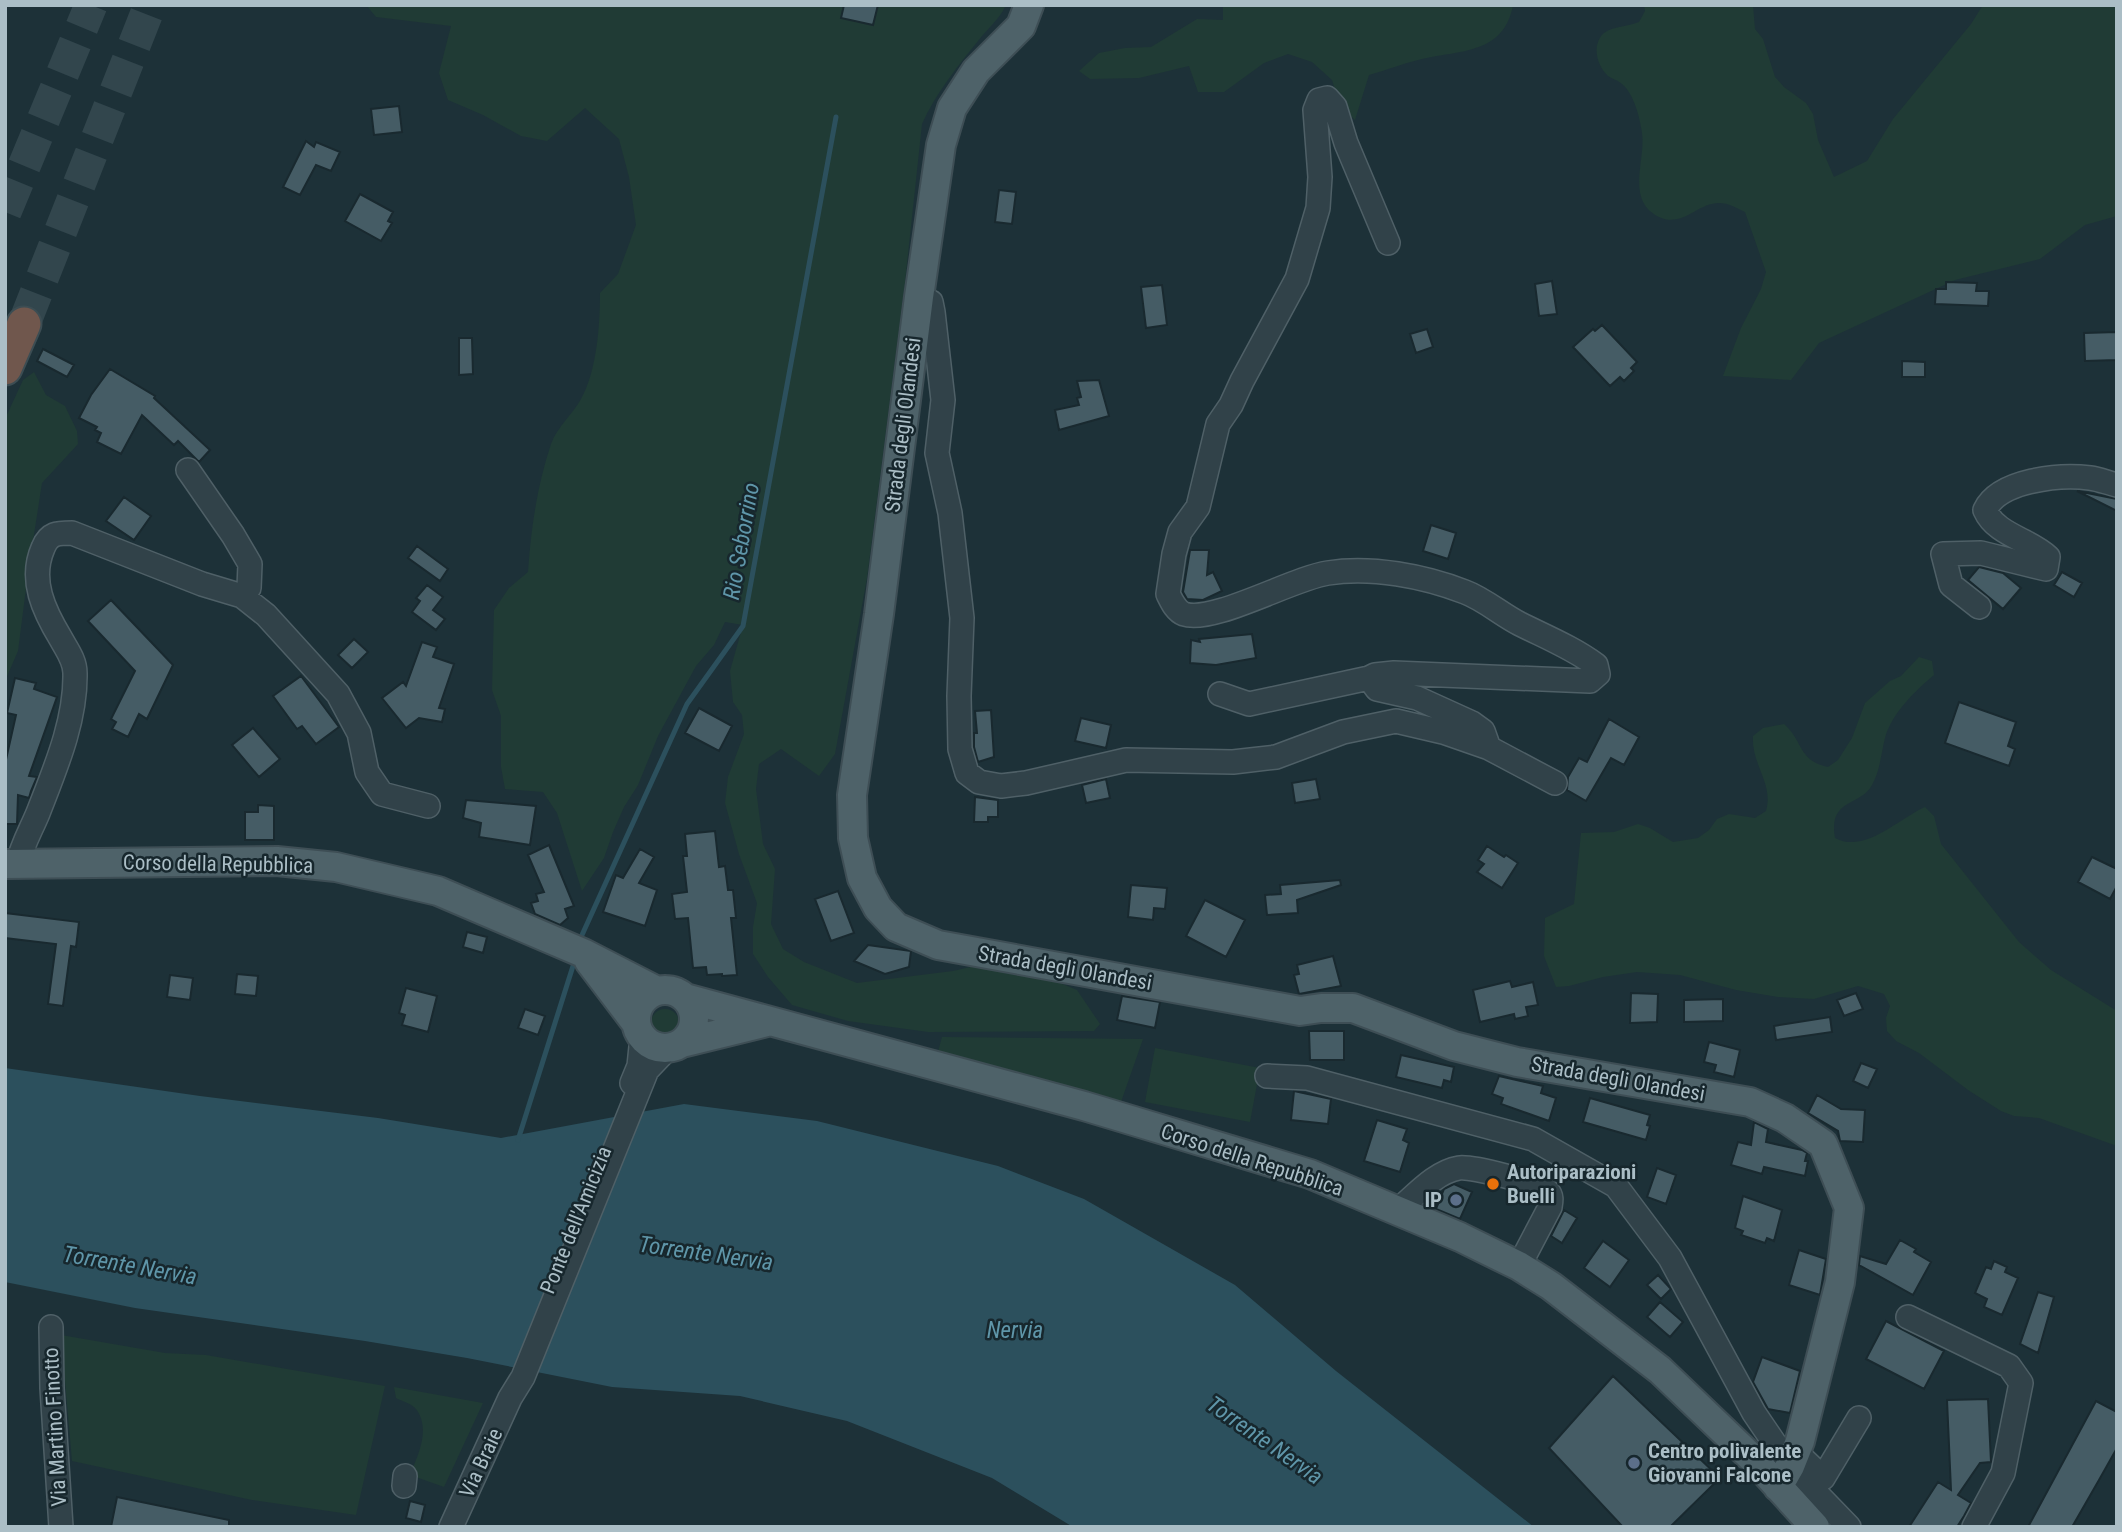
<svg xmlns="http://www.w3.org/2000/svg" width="2122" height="1532" font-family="'Roboto Condensed',sans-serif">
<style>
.green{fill:#203b35}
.water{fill:#2c505d}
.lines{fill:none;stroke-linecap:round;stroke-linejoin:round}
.stream{stroke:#2c505d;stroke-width:5}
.building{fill:#455c65;stroke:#19292f;stroke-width:2}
.highway-tunnel{stroke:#32464d;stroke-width:33;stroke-dasharray:33 17;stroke-linecap:butt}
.minor-casing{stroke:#4f6067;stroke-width:26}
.major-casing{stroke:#3e4e55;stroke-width:32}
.highway-casing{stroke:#3c4d53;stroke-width:37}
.minor{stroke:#314249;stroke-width:23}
.major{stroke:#4e6269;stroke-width:28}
.highway{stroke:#70574d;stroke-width:33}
.food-dot{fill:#e8710a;stroke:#17272d;stroke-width:2.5}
.service-dot{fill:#5c6f8a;stroke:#17272d;stroke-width:2.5}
.labels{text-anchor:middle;stroke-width:5;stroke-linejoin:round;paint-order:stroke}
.street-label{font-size:21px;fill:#abbec6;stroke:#17272d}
.poi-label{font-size:21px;font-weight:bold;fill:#abbec6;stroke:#17272d;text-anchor:start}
.water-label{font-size:23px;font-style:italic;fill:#5f96a9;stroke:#17272d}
</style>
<rect width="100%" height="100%" fill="#1d3138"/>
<path class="green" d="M366,5H1006C999,20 988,28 978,41C957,67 936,93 922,124L905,282L867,578L835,754L819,776L781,749L759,764L756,789L763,844L775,869L771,924L783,949L804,962L857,983L953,971L979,965L1004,973L1053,980L1077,990L1100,1024L1094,1031L928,1032L848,1021L792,1005L768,977L753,954V927L757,903L739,854L725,803L728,777L744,734L742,715L733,702L730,671L743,625L725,622L714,645L696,666L658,736L638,785L624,807L613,832L604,858L582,891L557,813L543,792L505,789L501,767V716L492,690L494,610L509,588L528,572C531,528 537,486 551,444C557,427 573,414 581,399C597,371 600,324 600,293L618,274L636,225L629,177L619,139L585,108L547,141L521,136L483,115L448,100L439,73L451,26L376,17Z
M1223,5H1513C1504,54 1461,50 1422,59C1404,63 1387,70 1369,75L1355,120L1340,105L1332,80L1312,62L1288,54L1264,63L1224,92H1198L1189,66L1139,78L1090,79L1079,71L1099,53L1125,48L1151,47L1197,19L1223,20Z
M1644,5H1753L1755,29L1763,39L1775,77L1784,87L1806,103L1813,114L1818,140L1834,177L1867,161L1893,119L1971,24L1983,5H2117V216L2085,225L2040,259L1955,280L1819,343L1791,380L1723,376L1741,328L1761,289L1766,272L1745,212C1737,208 1728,203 1719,203C1697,203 1683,228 1659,217C1625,200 1646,161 1642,133C1640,118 1634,94 1622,84C1618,80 1612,79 1608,76C1597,66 1591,45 1604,33C1613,26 1628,27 1639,22L1645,11Z
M34,372L46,395L65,406L77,431L78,444L42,483L28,573L18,651L5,681V419L23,380Z
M1919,657L1932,661L1934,675C1915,691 1892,713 1885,738C1881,754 1880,771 1872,785C1860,807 1828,798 1835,838C1865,854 1898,819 1925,807L1934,816L1941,844L2019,942L2051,970L2117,1011V1146L2039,1118L2014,1116L2001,1111L1968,1090L1919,1053L1896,1041L1887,1031L1886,1018L1890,1006L1884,994L1858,986L1814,999L1778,997L1736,990L1680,975L1637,972L1603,977L1569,986L1556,987L1544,956L1545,918L1574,904L1581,833L1614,832L1638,824L1650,828L1673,842L1698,838L1709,830L1717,819L1729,814L1755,818L1766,811C1774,784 1751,764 1753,736L1763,728L1784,724C1803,740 1798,761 1828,767L1838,760L1852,738L1865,703L1890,681L1901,676Z
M651 1023a14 14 0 1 1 28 0a14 14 0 1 1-28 0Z
M942,1037L1143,1039L1121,1102L937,1055Z
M1155,1048L1260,1068L1250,1122L1145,1102Z
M61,1335L165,1353L206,1355L385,1386L356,1515L252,1500L72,1461Z
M394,1387L483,1403L444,1487L410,1475C418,1455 431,1429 416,1409C412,1404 402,1401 396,1398Z"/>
<path class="water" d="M5,1068L200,1096L378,1118L501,1138L684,1104L817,1121L998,1166L1084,1199L1235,1285L1336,1371L1534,1527H1073L992,1478L847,1421L740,1396L612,1387L467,1358L365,1341L135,1308L5,1282Z"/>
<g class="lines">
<path class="stream" d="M582,935L687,704L743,626L836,117
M518,1140L573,966"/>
</g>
<path class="building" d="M844,5H878L873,25L841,18Z
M399,106L402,132L374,135L371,109Z
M306,141L314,147L316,142L340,152L331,171L316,165L300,195L283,187Z
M999,190L1016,192L1012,224L995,222Z
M360,194L393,212L388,221L392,223L381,241L345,221Z
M1552,281L1557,314L1539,316L1535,284Z
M1946,282L1977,283L1976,291H1989L1988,306L1935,304L1936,289H1946Z
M1162,285L1167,325L1146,328L1141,287Z
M1602,325L1637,362L1631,368L1634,371L1624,381L1620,377L1610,386L1573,347L1593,329L1595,331Z
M1427,329L1433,347L1416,353L1410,334Z
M2117,332V360L2085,361L2084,333Z
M459,338H472L473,374L459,375Z
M43,349L74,365L67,377L37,361Z
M1902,361L1925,362V377H1902Z
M110,369L155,396L154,398L210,450L199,462L178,441L174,445L142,415L121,454L97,442L101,433L95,430L97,427L79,418L91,395Z
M1099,380L1109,416L1059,430L1055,410L1079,405L1077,398L1081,397L1077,381Z
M2077,491L2117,499V511Z
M124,497L151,516L134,540L106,521Z
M1431,525L1456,533L1448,559L1423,551Z
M417,546L448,569L440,581L408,558Z
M1190,550H1209L1207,575L1213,572L1222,591L1203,600L1187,599L1183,592Z
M1979,567L2003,573L2021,588L2003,609L1968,580Z
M2062,572L2082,583L2074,597L2054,585Z
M427,585L443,597L433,610L445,619L436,630L412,612L420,601L416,598Z
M111,600L173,665L147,719L139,714L128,737L112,729L116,722L111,719L135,671L88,621Z
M1252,634L1256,658L1216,665L1190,663L1191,640L1200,642L1199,639Z
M354,639L368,652L352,668L338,655Z
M422,642L437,647L433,657L454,664L439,708L445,709L442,722L419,718L406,728L382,698L403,682L406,686Z
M301,676L339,727L316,744L302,726L297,729L273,696Z
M15,678L36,683L34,689L57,697L29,776L37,777L31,791L29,798L18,795L17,824H5V764L16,715L7,713Z
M1959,702L2016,722L2008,746L2015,749L2009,766L1945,743Z
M699,708L732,726L719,751L685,733Z
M991,710L994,757L978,762L974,747V733H977L975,711Z
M1081,718L1111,725L1106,748L1075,741Z
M1609,719L1639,737L1624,765L1611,758L1586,801L1567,790L1568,777L1579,758L1587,762Z
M253,728L280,759L259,777L232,745Z
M1106,779L1110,798L1086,803L1082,785Z
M1316,779L1320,799L1295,803L1292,783Z
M975,797L998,800V817H988V822H974Z
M466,800L536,806L530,845L479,837L481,823L463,818Z
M258,805L274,806V840H245V812H258Z
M715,831L719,867L725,866L728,890H733L736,918H731L737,975L722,976V974L707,975L706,967L693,968L688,918L675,919L672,894L687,892L683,856H687L685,834Z
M549,845L574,906L565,909L568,918L560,925L535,914L531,903L538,901L536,894L544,892L528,855Z
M1487,846L1504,857L1506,855L1518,863L1502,888L1477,872L1484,864L1478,860Z
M640,849L654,857L639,883L657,890L645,926L603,912L616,875L623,878Z
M2092,857L2117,869V886L2110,899L2078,882Z
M1340,880L1341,885L1297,900L1298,913L1267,915L1265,895L1281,894L1280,885Z
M1131,885L1167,888L1165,909L1154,908L1153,920L1128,917Z
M838,891L854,933L831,941L815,899Z
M1205,900L1245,920L1226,957L1186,936Z
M5,913L79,922L76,947L71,946L63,1006L48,1004L56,944L5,938Z
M467,932L487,937L483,953L463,947Z
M868,945L911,951L909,967L885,974L854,961Z
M1333,956L1341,986L1299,994L1294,975L1299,974L1297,965Z
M237,974L258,976L256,996L235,994Z
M170,975L193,978L190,1000L167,997Z
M1510,981L1512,987L1533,982L1538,1005L1526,1007L1528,1016L1515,1019L1514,1014L1480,1022L1473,990Z
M406,988L437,996L428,1032L402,1025L405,1015L399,1013Z
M1631,993L1658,994L1657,1022L1630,1023Z
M1856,993L1863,1009L1844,1016L1837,1000Z
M1122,996L1160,1002L1155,1028L1117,1020Z
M1723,999V1021L1684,1022V1000Z
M525,1009L545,1016L538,1035L518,1028Z
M1830,1017L1832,1032L1776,1040L1774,1026Z
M1309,1031H1344V1060H1310Z
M1709,1042L1740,1050L1734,1077L1714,1072L1716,1065L1704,1062Z
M1401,1055L1454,1067L1451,1082L1444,1080L1442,1088L1396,1077Z
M1861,1063L1877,1069L1868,1088L1853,1081Z
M1499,1076L1543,1086L1541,1093L1556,1098L1549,1121L1501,1104L1503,1098L1492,1094Z
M1294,1091L1331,1099L1328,1124L1291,1120Z
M1817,1095L1841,1109L1865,1110L1863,1142L1840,1141L1838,1131L1808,1113Z
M1590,1098L1650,1115L1647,1125L1650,1126L1646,1140L1583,1122Z
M1377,1120L1407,1129L1403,1140L1409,1143L1400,1172L1364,1161Z
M1754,1122L1768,1129L1766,1142L1802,1150L1807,1153L1805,1161H1808L1805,1176L1764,1167L1762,1174L1731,1165L1738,1142L1751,1145Z
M1657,1168L1676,1175L1666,1204L1647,1197Z
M1454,1184L1472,1192L1460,1219L1436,1209L1444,1189Z
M1743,1196L1782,1210L1774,1241L1767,1238L1765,1243L1741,1235L1743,1231L1735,1228Z
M1564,1210L1577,1218L1562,1243L1551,1236Z
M1900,1240L1916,1249L1914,1252L1931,1262L1913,1295L1859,1265L1860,1256L1886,1264Z
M1603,1241L1629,1260L1610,1287L1584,1268Z
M1799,1250L1826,1259L1820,1295L1789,1285Z
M1994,1261L2007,1267L2005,1272L2018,1278L2002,1315L1984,1307L1987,1299L1975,1293L1986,1267L1991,1269Z
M1658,1275L1671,1289L1661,1299L1647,1285Z
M2038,1292L2054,1297L2038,1353L2020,1344Z
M1660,1302L1683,1322L1670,1337L1647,1317Z
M1886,1321L1944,1351L1924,1389L1866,1359Z
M1762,1357L1800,1371L1790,1413L1768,1409L1753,1382Z
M1613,1376L1720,1478L1670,1527H1623L1549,1448Z
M1988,1399L1991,1462L1980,1463L1958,1495L1971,1503L1964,1516L1957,1527H1909L1938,1482L1951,1490L1947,1400Z
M2096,1401L2117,1412V1448L2099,1480L2072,1527H2028Z
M117,1497L229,1520V1527H111Z
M410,1501L425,1505L421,1522L406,1518Z"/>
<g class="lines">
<path class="highway-tunnel" d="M5,212L91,5
M24,324L150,5"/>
<defs>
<path id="minor" d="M1388,243L1346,143L1335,107L1327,98L1319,100L1315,110L1320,177L1318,208L1297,279L1242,381L1231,405L1218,424L1198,507L1180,532L1174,554L1168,594C1172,602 1176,611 1184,614C1213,624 1293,578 1328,573C1371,566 1424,576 1465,592C1484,599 1502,615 1520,624C1546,637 1573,648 1596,665L1598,674L1590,681L1394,673L1375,675L1369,678L1377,689L1417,698L1472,723L1483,731L1489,748
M919,297L931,302L933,312L943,400L937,453L950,513L962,618L959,696L960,749L967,773L979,782L1001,786L1026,783L1126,760L1233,762L1276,757L1343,732L1396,721L1443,732L1489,748L1555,783
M188,470L233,535L250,564L249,588L242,596
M1979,607L1951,585L1943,554L1981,553L2046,569L2048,557C2029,539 1996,535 1985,510C1999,480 2060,474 2090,478C2099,479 2108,483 2117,485
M1220,694L1249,704L1369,678
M18,863C22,845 31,830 38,813C55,769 76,721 75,673C75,660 67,650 61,639C44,611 29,580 43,548C49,533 57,533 72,533L202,584L242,596L266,615L338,694L359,733L367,772L382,794L428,806
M1267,1076L1307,1078L1533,1139L1616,1186L1670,1258L1754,1413L1790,1466L1849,1527
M632,1083L639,1066L642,1037
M1397,1211C1415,1196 1435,1172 1459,1168C1472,1166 1539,1183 1548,1192C1552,1196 1551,1201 1550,1207L1519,1266
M1908,1317L2009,1366L2021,1383L2003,1473L1974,1527
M51,1327L52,1388L61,1527
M1800,1456L1823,1478L1859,1418
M404,1486L405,1476
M451,1527L510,1398L523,1377L647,1070L668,1048"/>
<path id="major" d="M1029,5L1021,26L976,71L952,108L941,145L919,297L879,614L852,795L853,838L862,878L878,908L896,927L938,945L1300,1011L1321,1008H1353L1454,1046L1517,1062L1750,1102L1785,1118L1823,1144L1849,1208L1840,1282L1800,1441L1790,1466L1778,1487
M5,864L277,861L336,867L438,891L583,953L657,991
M589,961L636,1023
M636 1019a29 29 0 1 1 58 0a29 29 0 1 1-58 0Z
M685,998L1084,1106L1310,1174L1460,1237L1519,1266L1551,1286L1660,1370L1754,1460L1815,1527
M682,1043L767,1022"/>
<path id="highway" d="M5,368L24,324"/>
</defs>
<use href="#minor" class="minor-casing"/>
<use href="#major" class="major-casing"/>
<use href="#highway" class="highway-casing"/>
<use href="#minor" class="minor"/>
<use href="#major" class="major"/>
<use href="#highway" class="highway"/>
</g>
<circle class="food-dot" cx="1493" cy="1184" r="7"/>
<g class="service-dot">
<circle cx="1456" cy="1200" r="7"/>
<circle cx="1634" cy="1463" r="7"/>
</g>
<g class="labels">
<g class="street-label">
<text transform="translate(903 425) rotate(-83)" y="7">Strada degli Olandesi</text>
<text transform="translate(218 864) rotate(1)" y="7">Corso della Repubblica</text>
<text transform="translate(1065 968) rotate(10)" y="7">Strada degli Olandesi</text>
<text transform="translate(1618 1079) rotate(10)" y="7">Strada degli Olandesi</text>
<text transform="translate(1252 1160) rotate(18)" y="7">Corso della Repubblica</text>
<text transform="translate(576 1220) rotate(-68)" y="7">Ponte dell'Amicizia</text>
<text transform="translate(55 1427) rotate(-93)" y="7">Via Martino Finotto</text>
<text transform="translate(481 1463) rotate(-65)" y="7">Via Braie</text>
</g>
<g class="poi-label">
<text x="1507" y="1179">Autoriparazioni<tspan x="1507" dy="24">Buelli</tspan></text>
<text x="1442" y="1207" text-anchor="end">IP</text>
<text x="1648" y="1458">Centro polivalente<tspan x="1648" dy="24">Giovanni Falcone</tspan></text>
</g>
<g class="water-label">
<text transform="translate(741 541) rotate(-80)" y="8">Rio Seborrino</text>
<text transform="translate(706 1253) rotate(8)" y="8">Torrente Nervia</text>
<text transform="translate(130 1265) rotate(10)" y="8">Torrente Nervia</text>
<text x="1015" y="1338">Nervia</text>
<text transform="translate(1265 1440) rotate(35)" y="8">Torrente Nervia</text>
</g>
</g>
<rect width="2122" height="1532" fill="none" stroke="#abbec6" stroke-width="14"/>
</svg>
